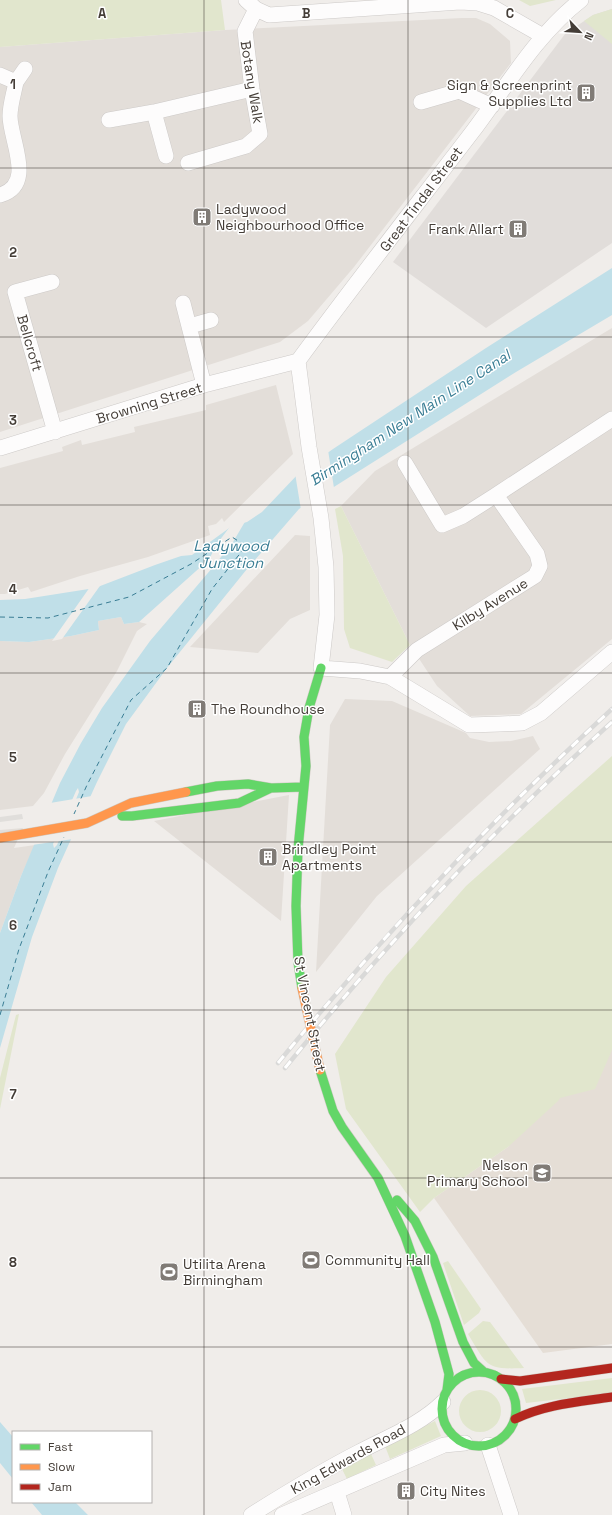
<svg xmlns="http://www.w3.org/2000/svg" width="612" height="1515" font-family="'Space Grotesk',sans-serif">
<style>
.residential{fill:#e3ded9}
.industrial{fill:#e1ddda}
.education{fill:#e5ded6}
.green{fill:#e1e6cd}
.parking{fill:#e0dedb}
.water{fill:#c0dfe8;fill-rule:evenodd}
.pier{fill:#f0edea}
.lines{fill:none;stroke-linecap:round;stroke-linejoin:round}
.ferry{stroke:#397d94;stroke-width:1;stroke-dasharray:5 4;stroke-linecap:butt}
.street-casing{stroke:#cdcac8;stroke-width:16}
.fast-casing{stroke:#cec9c2;stroke-width:10}
.slow-casing{stroke:#cec9c2;stroke-width:10}
.jam-casing{stroke:#cec9c2;stroke-width:10}
.street{stroke:#fdfcfc;stroke-width:15}
.fast{stroke:#63d668;stroke-width:9}
.slow{stroke:#ff974d;stroke-width:9}
.jam{stroke:#b3261e;stroke-width:9}
.rail-casing{stroke:#d9d9d8;stroke-width:4.5}
.rail{stroke:#fff;stroke-width:3;stroke-dasharray:9;stroke-linecap:butt}
.slow-bridge-casing{stroke:#cec9c2;stroke-width:10;stroke-linecap:butt}
.slow-bridge{stroke:#ff974d;stroke-width:9}
.grid{fill:none;stroke:#443d37;stroke-width:1;stroke-opacity:0.55}
.labels{text-anchor:middle;stroke-width:3;stroke-linejoin:round;paint-order:stroke}
.street-label{font-size:14px;fill:#443d37;stroke:#fff}
.poi-label{font-size:14px;fill:#443d37;stroke:#fff;text-anchor:start}
.water-label{font-size:15px;font-style:italic;fill:#397d94;stroke:#fff}
.grid-label{font-size:13px;text-anchor:middle;font-weight:bold;fill:#443d37;stroke:#fff;stroke-width:3;stroke-linejoin:round;paint-order:stroke}
</style>
<rect width="100%" height="100%" fill="#f0edea"/>
<path class="residential" d="M462,18H476L490,24L510,41L511,63L354,267L308,321L280,342L0,432V47L225,30Z
M612,328V639L521,714L470,716L437,686L410,645L341,506L375,471Z
M276,385L293,454L224,522L222,518L216,524L208,526L210,535L148,557L80,576L31,592L28,587L5,594H0V468L63,451L62,447L81,440L82,445L135,432L134,427L206,410V405Z
M295,535L310,536V610L290,619L258,653L190,647Z
M121,617L124,624L139,622L147,624L137,631L117,671L65,754L44,793L33,806L0,810V641L29,642L71,636L99,630L98,621Z
M345,699L392,701L466,733L470,738L489,742L511,741L533,736L540,749L377,896L316,972L330,725Z
M289,795L281,921L154,821Z
M23,828L14,848L35,845L21,876L0,933V830Z"/>
<path class="industrial" d="M612,9V243L486,328L393,262L565,34L593,15Z"/>
<path class="education" d="M612,975V1344L543,1353L434,1198L508,1147Z"/>
<path class="green" d="M0,0H221L225,30L0,47Z
M519,0H556L530,6Z
M612,9V44L584,21L593,15Z
M341,506L410,645L392,662L350,648L344,629L343,556L335,509Z
M612,756V1050L595,1089L560,1098L558,1101L508,1147L434,1198L420,1212L346,1109L335,1054L386,977L466,886Z
M19,1014L0,1109V1078L16,1015Z
M448,1261L481,1309L479,1313L464,1325L443,1263Z
M483,1321L490,1322L524,1368C485,1370 487,1365 468,1334Z
M612,1378V1393L526,1403L522,1389Z
M459 1411a21 21 0 1 1 42 0a21 21 0 1 1-42 0Z
M435,1421L441,1436L390,1459L385,1446Z
M371,1454L376,1465L347,1479L342,1469Z"/>
<path class="parking" d="M22,814L23,819L0,822V817Z"/>
<path class="water" d="M612,268V315L516,372L299,509L247,569L167,668L126,724L97,782L58,868L32,937L0,1048V933L21,876L60,783L81,743L102,708L150,641L213,567L205,563L139,622L124,624L121,617L98,621L99,630L71,636L29,642L0,641V600L25,599L95,588L155,565L181,556L192,555L232,526L247,522L262,512L299,473L333,449L486,348ZM78,788L79,792L57,845L54,848L53,844L76,791Z
M0,1422L13,1437V1479L0,1463Z
M31,1502H75L88,1515H42Z"/>
<path class="pier" d="M328,450L334,488L301,510L295,473Z
M246,520L233,542L213,567L207,564L216,545L232,524Z
M102,583L62,639L52,641L90,587Z
M92,796L73,839L32,845L50,803Z"/>
<g class="lines">
<path class="ferry" d="M0,617L48,618L129,597L191,564L232,537L246,546L212,589L167,668L131,700L87,785L74,814
M0,1015L19,949L48,872L64,837"/>
<defs>
<path id="street" d="M246,0L256,9L269,15L460,2L478,3L494,8L543,36
M0,75L16,82C14,93 10,105 10,116C10,140 36,185 0,195
M16,82L25,69
M421,102L459,91L492,106
M154,112L166,156
M109,120L154,112L252,89
M188,163L246,146L260,134L252,89L245,31L256,9
M52,282L15,292L55,432
M183,303L204,385
M190,326L211,320
M298,361L309,447L321,518L326,567L327,615L321,668L360,671L390,677L469,725L500,724L522,723L541,713L612,652
M298,361C355,283 415,207 473,131C507,86 536,35 581,0
M0,448L204,385L298,361
M405,463L442,525L463,516L496,495
M390,677L417,650L535,576L540,566L537,554L496,495L612,419
M488,1445L511,1515
M337,1492L344,1515
M251,1515C286,1493 322,1471 359,1452C387,1437 420,1425 443,1402
M282,1515L444,1445L465,1443"/>
<path id="fast" d="M186,792L217,786L248,784L271,788L304,787
M122,816H132L239,803L271,788
M302,988L298,962L296,906L298,849L306,766L304,737L309,708L321,668
M320,1070L333,1111L342,1127L378,1178L405,1236L435,1322L449,1374L447,1390
M397,1200L415,1221L433,1257L463,1342L474,1363L484,1372
M442 1409a37 37 0 1 1 74 0a37 37 0 1 1-74 0Z"/>
<path id="slow" d="M0,838L87,823L131,803L186,792"/>
<path id="jam" d="M501,1379L520,1381L612,1368
M515,1419C546,1404 579,1402 612,1397"/>
</defs>
<use href="#street" class="street-casing"/>
<use href="#fast" class="fast-casing"/>
<use href="#slow" class="slow-casing"/>
<use href="#jam" class="jam-casing"/>
<use href="#street" class="street"/>
<use href="#fast" class="fast"/>
<use href="#slow" class="slow"/>
<use href="#jam" class="jam"/>
<defs>
<path id="rail" d="M278,1063C382,936 491,820 612,709
M285,1068C385,945 494,829 612,722"/>
</defs>
<use href="#rail" class="rail-casing"/>
<use href="#rail" class="rail"/>
<defs>
<path id="slow-bridge" d="M302,988L320,1070"/>
</defs>
<use href="#slow-bridge" class="slow-bridge-casing"/>
<use href="#slow-bridge" class="slow-bridge"/>
</g>
<path class="grid" d="M204,0V1515M408,0V1515M0,168H612M0,337H612M0,505H612M0,673H612M0,842H612M0,1010H612M0,1178H612M0,1347H612"/>
<defs>
<symbol id="building-square" viewBox="-11 -11 22 22"><rect x="-9" y="-9" width="18" height="18" rx="4" fill="#807b76" stroke="#fff"/><path d="M-4-6H4V6H1V3H-1V6H-4ZM-2.5-4.3h1.7v1.8h-1.7ZM.8-4.3h1.7v1.8H.8ZM-2.5-1h1.7V.8h-1.7ZM.8-1h1.7V.8H.8Z" fill="#fff"/></symbol>
<symbol id="school-square" viewBox="-11 -11 22 22"><rect x="-9" y="-9" width="18" height="18" rx="4" fill="#807b76" stroke="#fff"/><path d="M0-5L7-2L0 1L-7-2ZM-4 1L0 2.5L4 1V4Q0 6-4 4Z" fill="#fff"/></symbol>
<symbol id="stadium-square" viewBox="-11 -11 22 22"><rect x="-9" y="-9" width="18" height="18" rx="4" fill="#807b76" stroke="#fff"/><path d="M0-5a6.5 5 0 1 0 0 10a6.5 5 0 1 0 0-10ZM-3.5-1.8h7v3.6h-7Z" fill="#fff"/></symbol>
</defs>
<g fill-rule="evenodd">
<use href="#building-square" x="575" y="82" width="22" height="22"/>
<use href="#building-square" x="191" y="206" width="22" height="22"/>
<use href="#building-square" x="507" y="218" width="22" height="22"/>
<use href="#building-square" x="186" y="698" width="22" height="22"/>
<use href="#building-square" x="257" y="846" width="22" height="22"/>
<use href="#school-square" x="531" y="1162" width="22" height="22"/>
<use href="#stadium-square" x="300" y="1249" width="22" height="22"/>
<use href="#stadium-square" x="158" y="1261" width="22" height="22"/>
<use href="#building-square" x="395" y="1480" width="22" height="22"/>
</g>
<g class="labels">
<g class="street-label">
<text transform="translate(252 82) rotate(81)" y="5">Botany Walk</text>
<text transform="translate(421 199) rotate(-53)" y="5">Great Tindal Street</text>
<text transform="translate(30 343) rotate(74)" y="5">Bellcroft</text>
<text transform="translate(149 403) rotate(-17)" y="5">Browning Street</text>
<text transform="translate(490 604) rotate(-32)" y="5">Kilby Avenue</text>
<text transform="translate(310 1014) rotate(79)" y="5">St Vincent Street</text>
<text transform="translate(348 1459) rotate(-29)" y="5">King Edwards Road</text>
</g>
<g class="poi-label">
<text x="572" y="90" text-anchor="end">Sign &amp; Screenprint<tspan x="572" dy="16">Supplies Ltd</tspan></text>
<text x="216" y="214">Ladywood<tspan x="216" dy="16">Neighbourhood Office</tspan></text>
<text x="504" y="234" text-anchor="end">Frank Allart</text>
<text x="211" y="714">The Roundhouse</text>
<text x="282" y="854">Brindley Point<tspan x="282" dy="16">Apartments</tspan></text>
<text x="528" y="1170" text-anchor="end">Nelson<tspan x="528" dy="16">Primary School</tspan></text>
<text x="325" y="1265">Community Hall</text>
<text x="183" y="1269">Utilita Arena<tspan x="183" dy="16">Birmingham</tspan></text>
<text x="420" y="1496">City Nites</text>
</g>
<g class="water-label">
<text transform="translate(410 418) rotate(-33)" y="5">Birmingham New Main Line Canal</text>
<text x="231" y="551">Ladywood<tspan x="231" dy="17">Junction</tspan></text>
</g>
</g>
<g class="grid-label">
<text x="102" y="18">A</text>
<text x="306" y="18">B</text>
<text x="510" y="18">C</text>
<text x="13" y="89">1</text>
<text x="13" y="257">2</text>
<text x="13" y="425">3</text>
<text x="13" y="594">4</text>
<text x="13" y="762">5</text>
<text x="13" y="930">6</text>
<text x="13" y="1099">7</text>
<text x="13" y="1267">8</text>
</g>
<rect x="12" y="1431" width="140" height="72" fill="#ffffff" stroke="#b4b1af"/>
<rect x="20" y="1444" width="20" height="6" fill="#63d668" stroke="#b4b1af"/>
<text x="48" y="1451" font-size="12" fill="#443d37">Fast</text>
<rect x="20" y="1464" width="20" height="6" fill="#ff974d" stroke="#b4b1af"/>
<text x="48" y="1471" font-size="12" fill="#443d37">Slow</text>
<rect x="20" y="1484" width="20" height="6" fill="#b3261e" stroke="#b4b1af"/>
<text x="48" y="1491" font-size="12" fill="#443d37">Jam</text>
<g transform="translate(580 32) rotate(115)" stroke="#ffffff" stroke-width="3" paint-order="stroke">
<path d="M0-3L7 15L0 10L-7 15Z" fill="#443d37"/>
<text y="-6" font-size="11" font-weight="bold" text-anchor="middle" fill="#443d37">N</text>
</g>
</svg>
